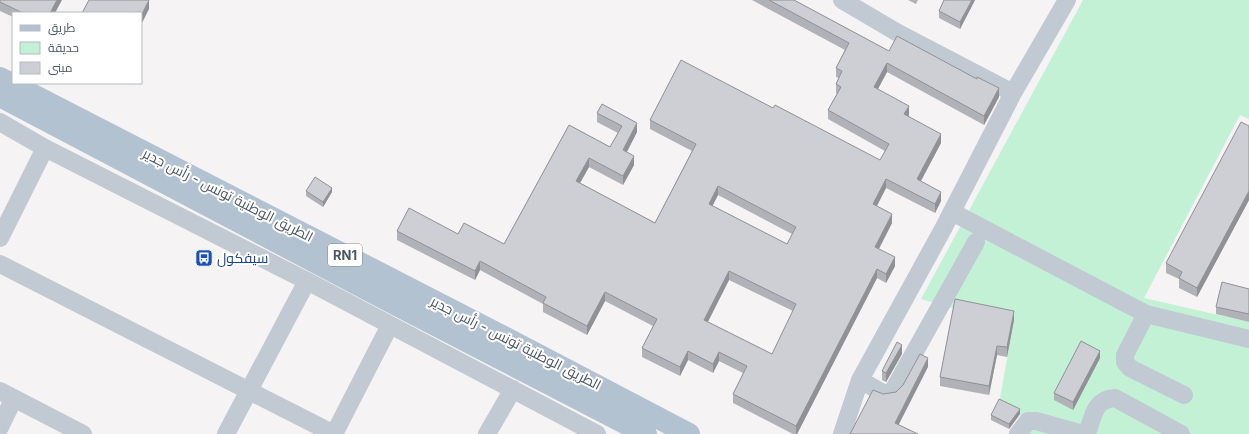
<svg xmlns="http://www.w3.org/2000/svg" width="1249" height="434" font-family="Inter,Cairo,sans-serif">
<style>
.green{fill:#c3f1d5}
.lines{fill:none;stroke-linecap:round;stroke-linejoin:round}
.minor{stroke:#c1cad2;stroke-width:18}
.major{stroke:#b3c2d1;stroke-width:22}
.wall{fill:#b0b2b7;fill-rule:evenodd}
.shaded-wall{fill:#909195}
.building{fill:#cdcfd5;stroke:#909195;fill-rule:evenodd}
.labels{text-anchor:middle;stroke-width:4;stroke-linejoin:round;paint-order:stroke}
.shield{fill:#fff;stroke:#808990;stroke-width:1}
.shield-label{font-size:13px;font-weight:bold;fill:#4a5661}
.street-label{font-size:14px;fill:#4a5661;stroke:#fff}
.transit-label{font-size:14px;fill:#164399;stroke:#fff;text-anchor:start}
</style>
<rect width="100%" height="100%" fill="#f5f3f3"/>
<path class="green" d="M1083,0H1249V119L1240,115L1144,298L1249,322V434H1013L1022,416L999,404L1014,320L955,309L921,299Z"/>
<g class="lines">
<path class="minor" d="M842,0L898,33L1013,93
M0,122L45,148L307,281L597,434
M952,212L1146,314L1125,355V362L1130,368L1184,395
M0,238L45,148
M0,264L334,434
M1146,314L1249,339
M860,380L883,393H889L894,389L976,242
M0,391L83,434
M0,427L14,398
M226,434L307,281
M334,434L390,325
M487,434L513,389
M842,434L860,380L943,229L1013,93L1067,0
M1018,434L1028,421H1036L1083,434
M1087,434C1093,417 1094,399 1115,398L1181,434"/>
<path class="major" d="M0,78L498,334L689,434
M0,96L391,302L646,434"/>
</g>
<path class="wall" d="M0,0L55,13H13V17L0,11Z
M752,0H794L889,51L999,97L984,125L887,72L878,89L909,115L908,116L941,143L921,181L941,201L935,213L886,188L877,206L892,223L879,249L895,266L886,283L877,278L797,434H793L733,403V394L743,373L719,361L713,373L688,360L680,376L642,357V348L653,326L605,301L587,335L543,312V304L480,270L475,280L397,240V231L458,234L504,244L569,125L610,147L618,133L597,122V113L637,132L627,152L634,165L623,185L589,167L580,183L655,223L692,151L650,129V120L773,108L880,160L885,151L828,119V110L837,94L836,93V84L839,78L836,77V68L845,50ZM718,195L792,234L787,244L712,206ZM729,280L793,311L772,354L708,322Z
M908,0H918L916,4Z
M944,0H975L960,29L939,18V11Z
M1249,126V200L1197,297L1179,288V279L1166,273V263Z
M306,191L332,192L323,207L306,196Z
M1249,289V322L1216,314V307Z
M1014,320L1007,357L997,355L989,395L940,386V377Z
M902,354L886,382L882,380V371Z
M1100,358L1073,410L1054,400V393Z
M1020,414L1009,429L991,420V415Z"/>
<path class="shaded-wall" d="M57,0H62L55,13H50Z
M149,0V9L141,25V16Z
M972,0H975L960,29V22Z
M887,63V72L874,96V87Z
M999,88V97L984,125V116Z
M909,106V115L904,123V114Z
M637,123V132L623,159V150Z
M941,134V143L917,188V179Z
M634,156V165L623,185V176Z
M589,158V167L576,190V181Z
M886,179V188L873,213V204Z
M718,186V195L709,213V204Z
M332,188V192L323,207V202Z
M1249,191V200L1197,297V288Z
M941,192V201L935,213V204Z
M892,214V223L875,256V247Z
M895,257V266L886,283V274Z
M480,261V270L475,280V271Z
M877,269V278L797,434H796V426Z
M729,271V280L704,329V320Z
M605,292V301L587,335V326Z
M1014,311V320L1007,357V347Z
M902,345V354L886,382V373Z
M997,346V355L989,395V386Z
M688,351V360L680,376V367Z
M1100,351V358L1073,410V402Z
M719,352V361L713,373V364Z
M928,358V367L895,432V423Z
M1020,409V414L1009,429V424Z"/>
<path class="building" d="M0,0H57L50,13H23L0,2Z
M89,0H149L141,16V13H82Z
M769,0H794L889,51L897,36L977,79V77L999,88L984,116L887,63L874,87L909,106L904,114L941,134L917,179L941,192L935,204L886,179L873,204L892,214L875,247L895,257L886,274L877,269L796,426L733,394L747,366L719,352L713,364L688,351L680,367L642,348L657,319L605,292L587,326L543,303L546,297L480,261L475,271L397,231L409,208L458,234L464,223L504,244L569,125L610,147L622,126L597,113L602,104L637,123L623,150L634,156L623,176L589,158L576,181L655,223L696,144L650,120L681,60L773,108L775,105L880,160L889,144L828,110L841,87L836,84L842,71L836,68L849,43ZM718,186L796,227L787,244L709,204ZM729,271L796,304L772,354L704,320Z
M944,0H972L960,22L939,11Z
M1241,122L1249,126V191L1197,288L1179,278L1182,272L1166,263Z
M315,177L332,188L323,202L306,191Z
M1222,282L1249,289V314L1216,307Z
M955,299L1014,311L1007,347L997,346L989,386L940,377Z
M1081,341L1100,351L1073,402L1054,393Z
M897,342L902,345L886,373L882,371Z
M920,354L928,358L895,423L918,434H850L873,390L883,394L896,392L903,385Z
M999,399L1020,409L1009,424L991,415Z"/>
<defs>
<symbol id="bus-square" viewBox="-11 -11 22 22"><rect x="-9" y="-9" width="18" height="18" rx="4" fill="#1a4fb4" stroke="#fff"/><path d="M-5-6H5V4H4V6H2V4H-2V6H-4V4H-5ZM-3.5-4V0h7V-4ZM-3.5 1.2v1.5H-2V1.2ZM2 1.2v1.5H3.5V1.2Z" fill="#fff"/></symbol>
</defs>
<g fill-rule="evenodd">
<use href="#bus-square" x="194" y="248" width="20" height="20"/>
</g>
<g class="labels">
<rect class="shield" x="328" y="244" width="34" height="22" rx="3"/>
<g class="shield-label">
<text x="345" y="260">RN1</text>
</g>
<g class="street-label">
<text transform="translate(228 195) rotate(27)" y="5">الطريق الوطنية تونس - رأس جدير</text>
<text transform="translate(516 343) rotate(27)" y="5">الطريق الوطنية تونس - رأس جدير</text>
</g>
<g class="transit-label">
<text x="217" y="263">سيفكول</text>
</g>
</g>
<rect x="12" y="12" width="130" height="72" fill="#ffffff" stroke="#b7bbc0"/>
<rect x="20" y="25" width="20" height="6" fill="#b3c2d1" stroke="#b7bbc0"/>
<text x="48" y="32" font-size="12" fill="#4a5661">طريق</text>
<rect x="20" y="42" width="20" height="12" fill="#c3f1d5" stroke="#b7bbc0"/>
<text x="48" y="52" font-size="12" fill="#4a5661">حديقة</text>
<rect x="20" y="62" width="20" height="12" fill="#cdcfd5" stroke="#b7bbc0"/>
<text x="48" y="72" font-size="12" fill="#4a5661">مبنى</text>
</svg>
